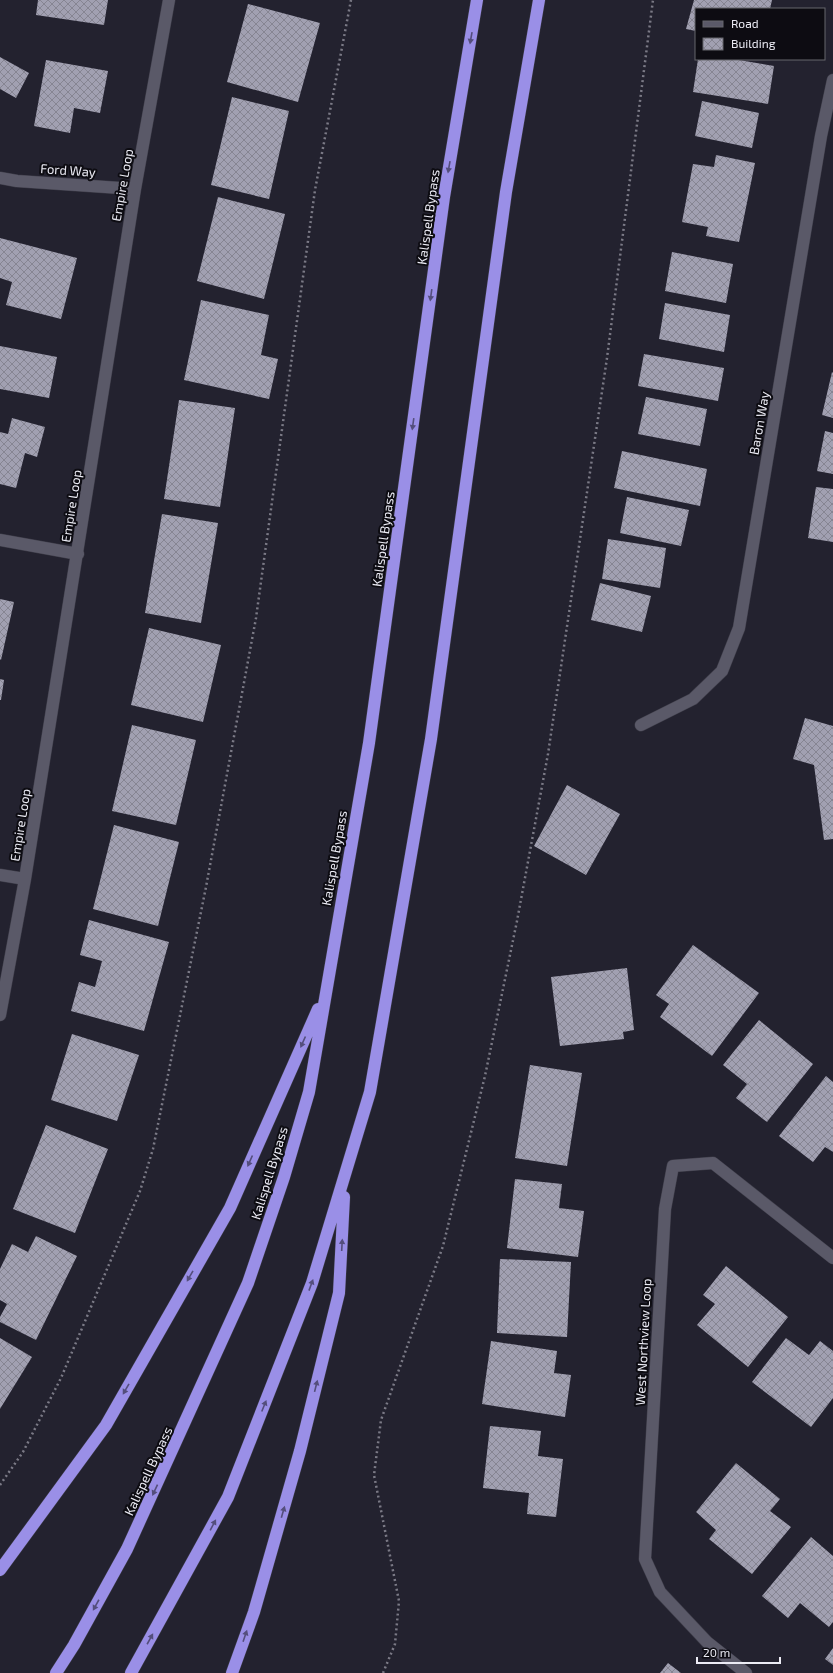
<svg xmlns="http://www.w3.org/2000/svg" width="833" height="1673" font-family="'Exo 2',sans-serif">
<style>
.building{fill:url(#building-cross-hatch)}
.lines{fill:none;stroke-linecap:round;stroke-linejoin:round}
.street-casing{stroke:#3d3c48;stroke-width:13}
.highway-casing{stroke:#3d3c48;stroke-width:13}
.path{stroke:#7b7a86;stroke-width:2.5;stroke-dasharray:2 3;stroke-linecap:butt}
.street{stroke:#5a5968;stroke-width:12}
.highway{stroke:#9a8fe7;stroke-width:12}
.oneway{fill:#544e7c}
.labels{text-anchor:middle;stroke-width:4;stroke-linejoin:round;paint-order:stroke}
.street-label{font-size:13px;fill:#ececf5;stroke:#0d0c12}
</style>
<defs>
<pattern id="building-cross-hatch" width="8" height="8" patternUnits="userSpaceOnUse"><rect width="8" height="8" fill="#a1a0b1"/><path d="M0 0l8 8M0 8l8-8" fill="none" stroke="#868592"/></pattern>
</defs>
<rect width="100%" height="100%" fill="#23222f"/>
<path class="building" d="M38,0H108L104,25L36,15Z
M694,0H772L770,9H696V31L686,29Z
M248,4L320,23L298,102L227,82Z
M0,57L29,73L16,98L0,89Z
M698,59H733L774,66L768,104L693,92Z
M46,60L108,71L100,113L74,108L70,133L34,126Z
M232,97L289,111L269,199L211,185Z
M702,101L759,113L752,148L695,136Z
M716,155L755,163L739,242L706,236L708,227L682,222L693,164L714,167Z
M218,197L285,214L264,299L197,281Z
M0,238L77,258L61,319L6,305L12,282L0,278Z
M672,252L733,264L726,303L665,291Z
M201,300L269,315L261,355L278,359L269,399L184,380Z
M665,303L730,315L724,352L659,339Z
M0,346L57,357L49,398L0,389Z
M644,354L724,368L718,401L638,386Z
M832,372L833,373V418L822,415Z
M646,397L707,409L700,446L638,434Z
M179,400L235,408L220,507L164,499Z
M12,418L45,427L37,457L25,453L16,488L0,484V432L8,434Z
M825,431L833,433V474L817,471Z
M622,451L707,469L700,506L614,488Z
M816,487L833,489V542L808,538Z
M627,497L689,510L681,546L620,533Z
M162,514L218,523L201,623L145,613Z
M608,539L666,548L660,588L602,579Z
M600,583L651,596L642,632L591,620Z
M0,599L14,602L1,660L0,659Z
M149,628L221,645L203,722L131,705Z
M0,679L4,680L1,700H0Z
M805,718L833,726V839L824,840L814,765L793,759Z
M132,725L196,740L176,825L112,811Z
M567,785L620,814L586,875L534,846Z
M114,825L179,842L158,926L93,909Z
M89,920L169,942L144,1031L71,1011L79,982L95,987L102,961L80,955Z
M693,945L759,993L712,1056L660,1017L669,1004L656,995Z
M627,968L634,1030L623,1032L624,1039L560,1046L551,977Z
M759,1020L813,1064L767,1122L736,1098L747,1084L723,1065Z
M72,1034L139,1055L117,1121L51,1100Z
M530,1065L582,1073L567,1166L515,1158Z
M826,1076L833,1082V1152L825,1147L813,1162L779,1136Z
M46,1125L108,1149L75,1233L13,1209Z
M515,1179L562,1184L559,1208L584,1211L578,1257L507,1248Z
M36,1236L77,1256L36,1340L0,1322V1317L7,1304L0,1300V1269L12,1244L28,1252Z
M500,1259L571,1262L567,1337L497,1333Z
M726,1266L788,1317L748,1367L697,1325L715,1304L703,1295Z
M0,1338L32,1357L0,1409Z
M786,1338L809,1355L820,1341L833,1351V1398L811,1427L752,1382Z
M491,1341L557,1351L554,1373L571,1375L565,1417L482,1404Z
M490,1426L541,1431L538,1456L563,1459L556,1517L527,1514L529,1493L483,1488Z
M736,1463L780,1499L770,1511L791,1527L752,1574L709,1539L716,1530L696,1512Z
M811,1537L833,1556V1622L829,1627L800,1603L788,1618L762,1596Z
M833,1648V1665L825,1659Z
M668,1663L681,1673H660Z"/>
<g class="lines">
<defs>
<path id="street" d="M0,178L17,181L135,189
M0,540L78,554
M641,725L693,699L722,671L739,628L821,136L833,80
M0,875L25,879
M0,1015L25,879L135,189L169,0
M746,1673L707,1642L660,1592L645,1559L665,1209L673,1166L713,1163L833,1258"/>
<path id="highway" d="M0,1570L106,1425L230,1208L318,1009
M56,1673L74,1645L127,1549L248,1283L284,1177L309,1092L369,743L444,197L477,0
M131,1673L228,1497L312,1283L370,1092L431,739L506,192L539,0
M232,1673L254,1612L300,1451L339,1293L344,1197"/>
</defs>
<use href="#street" class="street-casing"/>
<use href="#highway" class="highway-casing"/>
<path class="path" d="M0,1485L23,1452L61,1378L140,1191L153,1149L206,887L256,618L315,190L351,0
M383,1673L395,1644L399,1601L374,1475L381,1420L443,1246L485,1076L517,921L548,754L607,358L653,0"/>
<use href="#street" class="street"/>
<use href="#highway" class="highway"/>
</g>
<defs><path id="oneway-solid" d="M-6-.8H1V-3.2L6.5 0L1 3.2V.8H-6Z"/></defs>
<g class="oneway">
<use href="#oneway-solid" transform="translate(471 38) rotate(100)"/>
<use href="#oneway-solid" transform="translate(449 167) rotate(100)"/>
<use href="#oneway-solid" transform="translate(431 295) rotate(98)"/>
<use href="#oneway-solid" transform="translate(413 424) rotate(98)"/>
<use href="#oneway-solid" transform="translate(303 1042) rotate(114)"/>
<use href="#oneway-solid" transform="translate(250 1161) rotate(114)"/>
<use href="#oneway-solid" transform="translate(342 1245) rotate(-87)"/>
<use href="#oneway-solid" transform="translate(190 1276) rotate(120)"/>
<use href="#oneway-solid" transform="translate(311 1285) rotate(-70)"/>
<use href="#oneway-solid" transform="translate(316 1386) rotate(-76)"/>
<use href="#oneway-solid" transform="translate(126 1389) rotate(120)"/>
<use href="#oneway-solid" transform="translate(264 1406) rotate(-68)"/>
<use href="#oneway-solid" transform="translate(155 1490) rotate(115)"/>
<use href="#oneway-solid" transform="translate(283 1512) rotate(-74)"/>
<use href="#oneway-solid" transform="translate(213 1525) rotate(-62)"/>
<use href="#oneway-solid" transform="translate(96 1605) rotate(119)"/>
<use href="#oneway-solid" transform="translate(245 1636) rotate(-71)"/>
<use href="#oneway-solid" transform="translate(150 1639) rotate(-61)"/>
</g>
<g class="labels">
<g class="street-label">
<text transform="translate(68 170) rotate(4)" y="5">Ford Way</text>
<text transform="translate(122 185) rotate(-80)" y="5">Empire Loop</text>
<text transform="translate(428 217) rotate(-82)" y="5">Kalispell Bypass</text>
<text transform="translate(759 423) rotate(-80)" y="5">Baron Way</text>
<text transform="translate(71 506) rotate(-81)" y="5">Empire Loop</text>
<text transform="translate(383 539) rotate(-82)" y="5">Kalispell Bypass</text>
<text transform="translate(20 825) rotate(-81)" y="5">Empire Loop</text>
<text transform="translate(334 858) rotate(-80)" y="5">Kalispell Bypass</text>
<text transform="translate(269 1173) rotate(-73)" y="5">Kalispell Bypass</text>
<text transform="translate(643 1342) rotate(-87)" y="5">West Northview Loop</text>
<text transform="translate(148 1471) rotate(-65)" y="5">Kalispell Bypass</text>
</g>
</g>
<rect x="695" y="8" width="130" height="52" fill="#0d0c12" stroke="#66666d"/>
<rect x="703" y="21" width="20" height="6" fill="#5a5968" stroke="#66666d"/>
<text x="731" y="28" font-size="12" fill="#ececf5">Road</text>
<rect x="703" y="38" width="20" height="12" fill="url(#building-cross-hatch)" stroke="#66666d"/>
<text x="731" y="48" font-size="12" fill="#ececf5">Building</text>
<path d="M697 1657v6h83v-6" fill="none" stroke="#ececf5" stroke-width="2"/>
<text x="703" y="1657" font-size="12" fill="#ececf5" stroke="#0d0c12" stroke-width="3" paint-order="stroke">20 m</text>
</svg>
